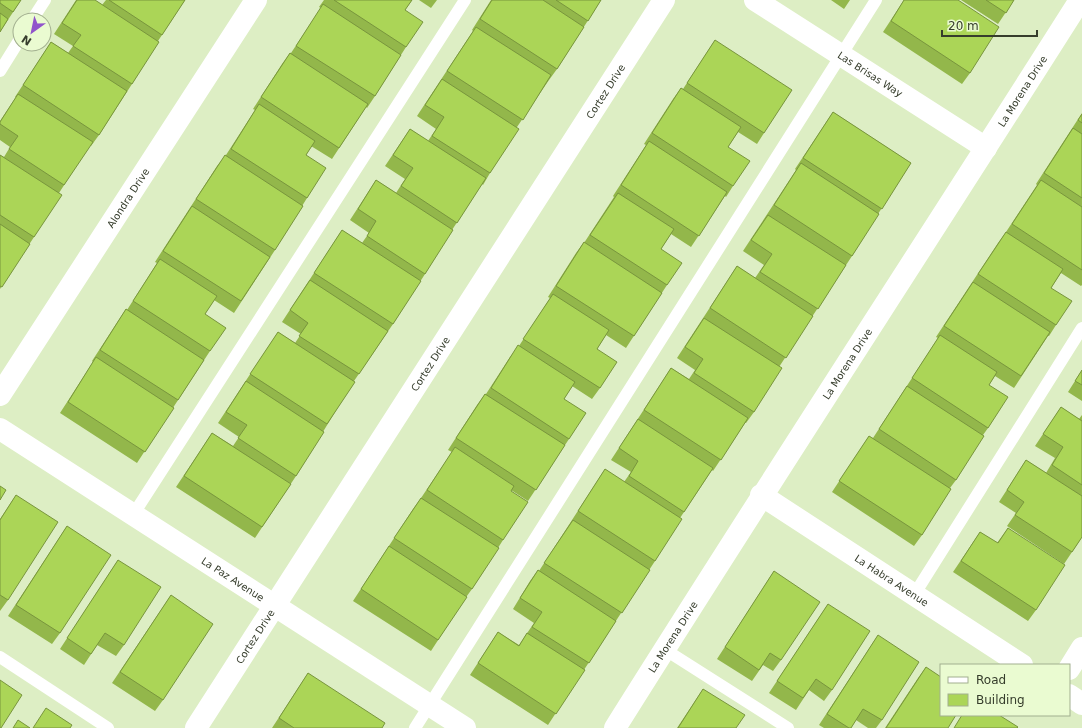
<svg xmlns="http://www.w3.org/2000/svg" width="1082" height="728" font-family="'DejaVu Sans',sans-serif">
<style>
.lines{fill:none;stroke-linecap:round;stroke-linejoin:round}
.lane{stroke:#fff;stroke-width:12}
.street{stroke:#fff;stroke-width:22}
.wall{fill:#93b74b}
.building{fill:#abd557;stroke:#78953d}
.labels{text-anchor:middle;stroke-width:4;stroke-linejoin:round;paint-order:stroke}
.street-label{font-size:10px;fill:#363d2c;stroke:#eafbd1}
</style>
<rect width="100%" height="100%" fill="#ddeec4"/>
<g class="lines">
<path class="lane" d="M32,20L45,0
M0,71L20,39
M133,515L465,0
M914,595L1082,328
M664,649L788,728
M0,657L108,728
M415,728L876,0"/>
<g class="street">
<path id="s1" d="M755,0L986,148"/>
<path id="s2" d="M0,395L256,0"/>
<path id="s3" d="M0,429L465,728"/>
<path id="s4" d="M761,495L1022,665"/>
<path d="M1069,669L1082,648"/>
<path d="M1069,695L1082,704"/>
<path id="s5" d="M196,728L664,0"/>
<path id="s6" d="M615,728C768,484 926,243 1080,0"/>
</g>
</g>
<path class="wall" d="M0,0H21L0,32Z
M76,0L102,5L106,0H185L158,41L132,84L99,135L91,146L90,145L59,193L34,237L0,289V155L4,157L10,147L0,140V121L16,97H15L51,42L68,53L73,46L54,34Z
M324,0H412L405,10L406,47L375,96L367,108L366,107L332,159L311,146L306,155L307,198L275,250L234,313L214,300L205,314L210,351L137,463L60,413L93,362L92,361L118,321L126,309L127,310L157,263L155,262L217,166L226,155L255,110L253,109L282,64L290,53H291L321,8L319,7Z
M419,0H437L431,8Z
M491,0H601L557,69L549,80L517,127L490,173L483,185L482,184L452,230L425,274L393,324L354,381L296,476L255,538L176,487L212,433L233,446L239,437L218,423L278,332L295,343L301,334L282,322L342,230L362,243L369,233L350,220L376,180L396,193L405,179L385,166L410,129L428,141L436,129L417,116L473,31L472,30Z
M831,0H850L844,9Z
M904,0H958L970,73L962,84L883,32Z
M961,0H1014L998,24Z
M715,40L764,133L757,144L738,132L728,147L733,186L726,197L725,196L691,247L671,234L661,249L667,285L626,348L606,335L597,349L600,388L592,399L572,386L564,399L569,439L528,501L511,490L503,540L472,589L464,600L431,651L353,601L413,509L421,498L452,452L448,450L477,405L485,394H486L510,357L519,346L550,298L548,297L576,253L584,242V243L614,197L613,196L646,145L644,144L673,99L681,88L683,89Z
M833,112L911,163L878,214L852,256L779,367L754,412L746,423H745L713,471L712,470L680,518L655,561L548,725L470,675L498,632L519,645L534,623L513,609L530,581L538,570L539,571L605,469L624,482L631,472L611,460L671,368L689,379L695,370L677,358L737,266L755,278L764,265L743,251L796,170L795,169Z
M1082,113V285L1081,286L1061,273L1051,288L1056,325L1049,336H1048L1014,388L995,376L989,385L988,428L983,435L956,480L950,488L922,535L914,546L832,492L869,436L873,438L938,338L936,337L998,243L1006,232L1037,185L1036,184Z
M1082,370V401L1068,392Z
M1061,407L1079,419L1082,415V537L1064,564L1007,526L1016,513L999,502L1026,460L1046,473L1055,458L1035,446Z
M16,495L8,600L0,611V519Z
M67,526L60,633L52,644L8,616Z
M1008,528L1036,610L1028,621L953,572L980,532L997,543Z
M118,560L124,645L116,656L97,645L84,665L60,649Z
M774,571L781,660L773,671L763,665L752,681L717,659Z
M171,595L163,700L155,711L112,683Z
M828,604L832,690L824,701L809,690L796,710L769,693Z
M878,635L882,720L876,728H868L856,720L851,728H824L819,725Z
M926,667L948,728H885L918,678Z
M308,673L382,728H272Z
M703,689L736,728H677Z"/>
<path class="building" d="M0,0H21L13,12L0,3Z
M77,0H95L159,42L132,84L73,46L81,35L62,23Z
M109,0H185L162,35Z
M334,0H412L405,10L423,22L406,47Z
M492,0H543L584,27L557,69L480,19Z
M556,0H601L588,21Z
M904,0H958L999,27L970,73L891,21Z
M986,0H1014L1006,13Z
M323,4L401,55L375,96L296,46Z
M0,13L8,19L0,32Z
M476,27L551,75L523,120L447,71Z
M715,40L792,90L764,133L687,83Z
M51,42L127,91L99,135L23,85Z
M290,53L368,104L339,148L261,97Z
M442,79L519,129L490,173L432,136L444,117L425,105Z
M681,88L741,127L728,147L750,161L733,186L652,133Z
M18,94L93,142L64,185L9,149L18,136L0,124V122Z
M259,104L315,141L306,155L326,168L307,198L231,149Z
M833,112L911,163L882,209L803,158Z
M1082,114V123L1078,120Z
M1073,128L1082,134V198L1044,173Z
M410,129L486,178L457,223L401,186L413,168L393,155Z
M649,141L727,192L699,236L621,185Z
M0,155L62,195L34,237L0,215Z
M225,155L303,206L275,250L196,199Z
M801,163L879,214L852,256L774,205Z
M376,180L453,230L425,274L367,236L376,221L358,209Z
M1041,180L1082,207V270L1012,224Z
M618,193L674,229L661,249L682,263L667,285L590,235Z
M192,206L270,257L241,301L163,251Z
M768,215L846,265L818,309L760,272L772,254L751,240Z
M0,224L30,244L2,287L0,286Z
M342,230L421,281L393,324L314,273Z
M1006,232L1063,269L1051,288L1072,301L1056,325L978,274Z
M584,242L662,293L634,336L556,286Z
M160,259L217,296L205,314L226,328L210,351L133,301Z
M737,266L813,316L786,358L710,308Z
M310,280L388,331L359,374L299,336L308,323L290,310Z
M973,282L1050,332L1021,376L944,326Z
M553,294L609,330L597,349L617,362L600,388L523,339Z
M126,309L204,360L178,400L100,350Z
M704,318L782,368L754,412L694,373L703,359L685,347Z
M278,332L355,382L327,424L250,374Z
M940,335L997,372L989,385L1008,397L988,428L912,378Z
M518,345L575,382L564,399L586,413L569,439L491,388Z
M96,357L174,408L145,452L68,402Z
M671,368L748,418L721,460L644,410Z
M1082,370V385L1075,381Z
M246,381L324,432L296,476L238,438L247,425L226,412Z
M907,386L984,436L956,480L879,429Z
M485,394L565,445L536,490L456,438Z
M1061,407L1082,421V485L1052,465L1063,447L1043,434Z
M638,419L713,468L684,512L629,476L638,461L619,448Z
M212,433L291,484L262,527L184,476Z
M869,436L951,489L922,535L839,481Z
M455,447L514,486L511,491L528,502L503,540L427,490Z
M1026,460L1082,496V537L1072,552L1015,515L1024,502L1007,490Z
M605,469L682,519L655,561L578,511Z
M0,486L6,490L0,500Z
M16,495L58,522L8,600L0,595V520Z
M421,498L499,548L472,589L394,538Z
M573,520L650,570L622,613L544,563Z
M67,526L111,555L60,633L16,605Z
M1008,528L1065,565L1036,610L961,561L980,532L998,543Z
M389,546L467,597L438,640L361,589Z
M118,560L161,587L124,645L105,633L91,654L67,638Z
M538,570L616,621L589,663L532,627L542,612L520,598Z
M774,571L820,602L781,660L770,653L759,670L725,647Z
M171,595L213,624L163,700L120,672Z
M828,604L870,631L832,690L816,679L803,698L777,681Z
M498,632L519,646L527,633L585,670L556,714L478,663Z
M878,635L919,662L882,720L863,709L851,728H849L827,714Z
M926,667L941,677V715H956L948,728H886Z
M308,673L385,723L382,728H294L279,718Z
M0,680L22,695L1,728H0Z
M703,689L745,715L736,728H678Z
M46,708L72,725L70,728H33Z
M962,715H999L1018,727L1017,728H954Z
M18,720L30,728H13Z"/>
<g class="labels">
<g class="street-label">
<text dy="4" stroke="none"><textPath href="#s1" startOffset="137">Las Brisas Way</textPath></text>
<text dy="4" stroke="none"><textPath href="#s5" startOffset="757">Cortez Drive</textPath></text>
<text dy="4" stroke="none"><textPath href="#s6" startOffset="756">La Morena Drive</textPath></text>
<text dy="4" stroke="none"><textPath href="#s2" startOffset="235">Alondra Drive</textPath></text>
<text dy="4" stroke="none"><textPath href="#s6" startOffset="432">La Morena Drive</textPath></text>
<text dy="4" stroke="none"><textPath href="#s5" startOffset="433">Cortez Drive</textPath></text>
<text dy="4" stroke="none"><textPath href="#s3" startOffset="277">La Paz Avenue</textPath></text>
<text dy="4" stroke="none"><textPath href="#s4" startOffset="156">La Habra Avenue</textPath></text>
<text dy="4" stroke="none"><textPath href="#s5" startOffset="109">Cortez Drive</textPath></text>
<text dy="4" stroke="none"><textPath href="#s6" startOffset="108">La Morena Drive</textPath></text>
</g>
</g>
<rect x="940" y="664" width="130" height="52" fill="#eafbd1" stroke="#a2af8f"/>
<rect x="948" y="677" width="20" height="6" fill="#ffffff" stroke="#a2af8f"/>
<text x="976" y="684" font-size="12" fill="#363d2c">Road</text>
<rect x="948" y="694" width="20" height="12" fill="#abd557" stroke="#a2af8f"/>
<text x="976" y="704" font-size="12" fill="#363d2c">Building</text>
<g transform="translate(32 32) rotate(213)"><circle r="19" fill="#eafbd1" stroke="#a2af8f"/>
<path d="M0-3L7 15L0 10L-7 15Z" fill="#9154cb"/>
<text y="-6" font-size="11" font-weight="bold" text-anchor="middle" fill="#363d2c">N</text>
</g>
<path d="M942 30v6h95v-6" fill="none" stroke="#363d2c" stroke-width="2"/>
<text x="948" y="30" font-size="12" fill="#363d2c" stroke="#eafbd1" stroke-width="3" paint-order="stroke">20 m</text>
</svg>
